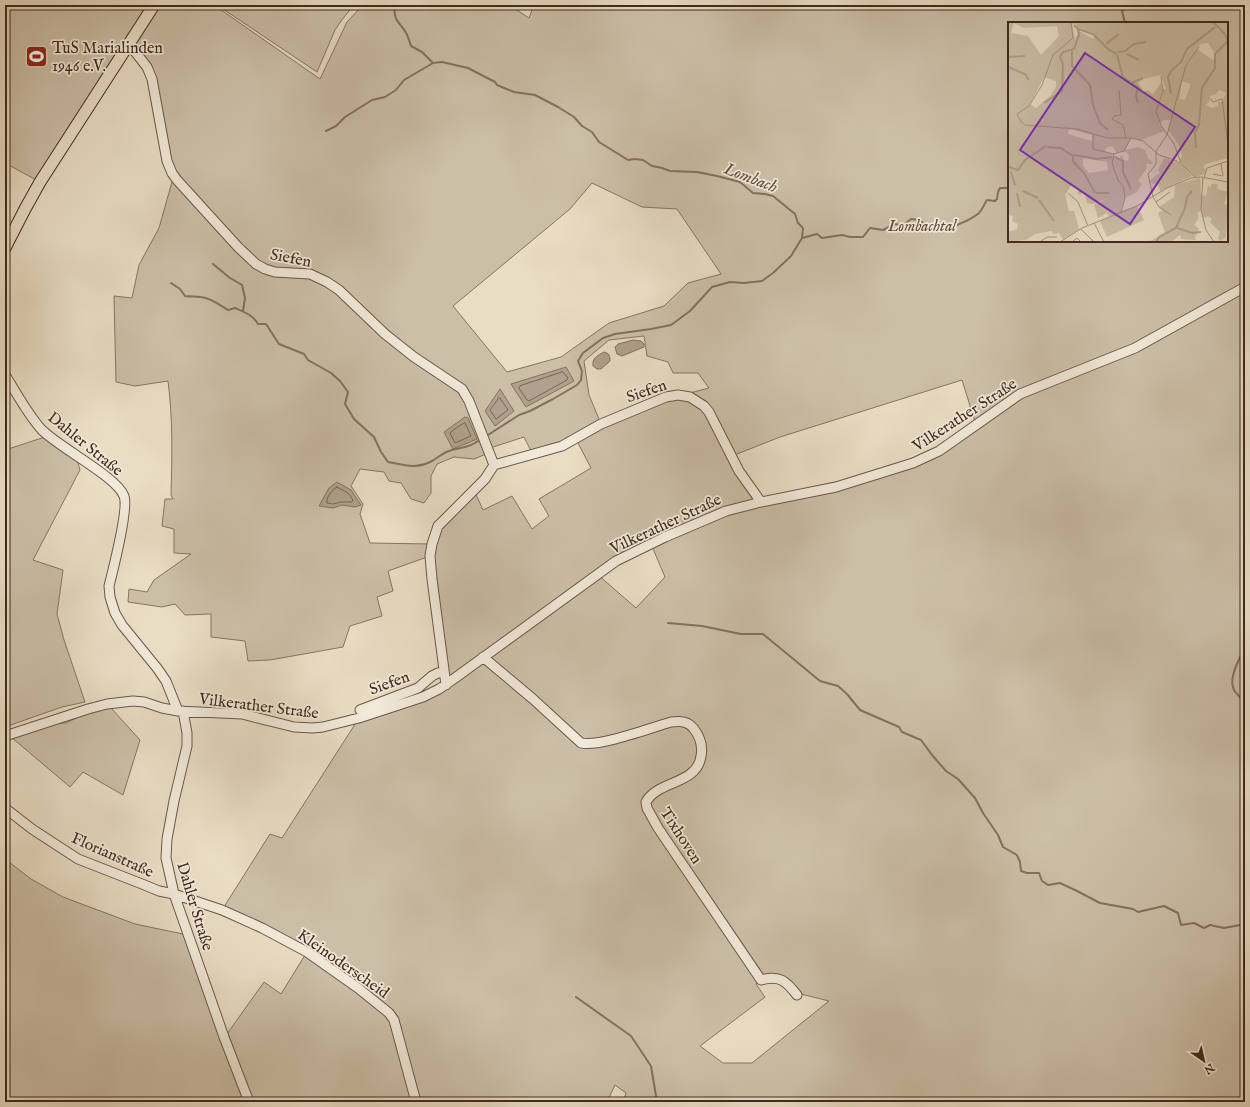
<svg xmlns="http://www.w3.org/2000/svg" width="1250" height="1107" font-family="'IM FELL English',serif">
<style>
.green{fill:#ccbfa8;stroke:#867464;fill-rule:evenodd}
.water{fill:#b0a08c;stroke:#847160}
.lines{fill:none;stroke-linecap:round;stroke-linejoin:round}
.shore{stroke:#786556;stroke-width:1}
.stream{stroke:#847160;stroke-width:2}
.minor-casing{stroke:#6b5748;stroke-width:11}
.major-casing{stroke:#412a1f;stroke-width:13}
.minor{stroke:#f1e9d9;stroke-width:9}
.major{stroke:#e9ddc4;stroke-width:11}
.labels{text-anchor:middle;stroke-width:3.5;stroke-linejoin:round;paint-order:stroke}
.poi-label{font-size:16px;fill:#412a1f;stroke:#f1e9d9;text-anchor:start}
.park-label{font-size:16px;font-style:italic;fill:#5d483a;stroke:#f1e9d9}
.street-label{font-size:16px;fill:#412a1f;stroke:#f1e9d9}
.water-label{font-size:17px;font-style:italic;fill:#624d40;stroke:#f1e9d9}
.inset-river{fill:none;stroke:#b0a08c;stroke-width:2}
.inset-road{fill:none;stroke:#a69582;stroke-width:1}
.view{fill:#7b2cbf;fill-opacity:0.15;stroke:#7b2cbf;stroke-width:2}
.inset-edge{fill:none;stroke:#412a1f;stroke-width:2}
</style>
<rect width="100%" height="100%" fill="#e9ddc4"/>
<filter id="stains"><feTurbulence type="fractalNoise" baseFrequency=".005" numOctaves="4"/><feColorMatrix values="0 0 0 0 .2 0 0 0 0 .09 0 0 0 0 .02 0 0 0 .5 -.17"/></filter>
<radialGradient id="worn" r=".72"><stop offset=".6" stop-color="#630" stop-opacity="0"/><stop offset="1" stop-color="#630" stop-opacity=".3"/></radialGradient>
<path class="green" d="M5,5H214L320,79L347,22L363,5H509L529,18L534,5H601L620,9L640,7L663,8L666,5H1245V1102H623L626,1093L615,1085L607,1102H250L227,1034L264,982L281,994L307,952L222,910L270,834L282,838L359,718L446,685L430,556L388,571L393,591L377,597L382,616L350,626L343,647L270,660L248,661L245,641L211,637V614L185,615L175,604L162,607L128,602L129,589L147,592L154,580L191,554L174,553V529L162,526L165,499H173L171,495C172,457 173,419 168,381L135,386L116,382L114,296L132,298L139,265L159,228L172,182L177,180L172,166L158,92L129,45L40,182L5,163ZM1009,23H1227V241H1009ZM592,183L642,207L677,209L721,274L688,283L664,306L609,323L561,357L507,372L453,306L570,209ZM644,336L647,356L668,362L673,373H698L709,388L682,395L601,424L589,395L584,361L609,340ZM962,380L976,425L939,451L836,487L761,502L732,456L780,437ZM500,389L508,415L495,426ZM482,437L487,449L524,437L533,455L576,439L591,468L539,499L549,516L532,529L512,496L483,510L474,490L435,532L431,544L370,543L360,514L363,504L351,486L360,469L384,472L389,481L401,483L411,499L424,503L431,493V476L437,464L454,457L474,459L486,454L478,439ZM651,544L665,577L636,608L597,574ZM774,974L801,994L829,1001L752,1063H723L700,1046L765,997L756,984L761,980Z
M217,5H354L341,21L335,30L317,72Z
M48,436L76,456L80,470L33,560L63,570L57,614L64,640L85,702L62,707L5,727V450Z
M111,708L140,740L123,795L83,772L70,787L11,737L49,724L66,723L91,711Z
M5,859L31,879L63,897L135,924L183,934L248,1102H5Z"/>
<path class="water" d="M633,340L641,341L644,344V347L622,356L617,354L615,347L618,344Z
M604,352C609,353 610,356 610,361L601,369H597L593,366C592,358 597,356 604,352Z
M566,367L574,381L526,407L511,384Z
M500,389L514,411L495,426L485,411Z
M465,417L468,418L477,439L453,449L444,432Z
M337,482L351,490L361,505L355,507L342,505L333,508L319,506L329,488Z"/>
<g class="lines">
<path class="shore" d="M563,372L568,378L567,380L529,401L527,400L519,388L520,386Z
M500,398L508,410L496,419L490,410L498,399Z
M465,423L471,436L455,443L450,433L456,428Z
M337,487L348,493L353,500L352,502H341L333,504L327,503C326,497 332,490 337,487Z"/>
<path class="stream" d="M395,5C392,22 403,24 408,37C409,40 410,43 411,46L422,52L433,63
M1125,23L1122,11L1128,7L1140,5
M326,131L336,126L345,117L372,100L385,97L396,90L404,80L433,63L442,62L468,68L495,82L497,85L514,92L535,95L558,107L574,117L582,126L592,132L599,142L628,160L635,159L643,160L652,166L662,168L670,171L697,172L717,176L740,182L753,193L765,194L773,196L795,214L798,223L803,228L802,238L817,234L822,238L842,235L850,237H863L870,228L883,230L895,224L904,226L906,223L911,219L920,220C924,224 927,228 932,230C942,233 971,220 979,213C983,209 984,204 987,200L995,201L997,199L998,192L1000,188H1009
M213,264L230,278L242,285L245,298L243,311
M171,283L180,289L185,296C190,297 196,296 201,297C211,298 220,305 228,310L235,308C244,312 253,315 258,324H266L279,344L304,354L308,360L331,373L340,381L348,392L345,404L354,419L374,437L381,452L388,462C404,465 416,469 430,462C437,459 442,453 449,451C460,447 467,449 478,441
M488,435L519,415L530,411L553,399L577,385L581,380L582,371L578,361L583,353L603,338L615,334L651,329L671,325L690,311L712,287L730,282L744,283L762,281L773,273L791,256L802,238
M668,623L702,626L741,634H763L820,681L838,686L847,694L860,710L899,727L902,732L921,740L932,755L946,771L958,779L975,798L983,813L998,835L1003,847L1017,855L1020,862L1021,871L1027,873H1039L1042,881L1048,885L1060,883L1077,891L1100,903L1133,909L1138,912L1164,906L1178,913L1181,925L1194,923L1204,928L1210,925L1224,928L1240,925L1245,926
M1245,650H1243C1239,661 1228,678 1234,690C1237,695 1243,699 1245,705
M576,997L631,1036L651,1066L657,1102
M704,1102L708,1101L711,1102"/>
<defs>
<path id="minor" d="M129,44L147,67L152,79L167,161L172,173L177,180L238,247L256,264L265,269L275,272L310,274L327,282L339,290L385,334L414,357L462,389L469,401L494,465
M5,375C16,392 28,415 42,430C60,448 117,477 124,496C129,508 113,570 109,586L110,597L115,613L122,625L157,668L166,681L178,711
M483,657L533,699L581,743C599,747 651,728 671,722C681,721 688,721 694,729C700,737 703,746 701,756C697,785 658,780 646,802L647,808L658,828L761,980C780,975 786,981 797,995
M446,685L432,579L430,556L432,544L438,526L485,479L494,465L562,446L601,424L666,397L678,395L690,397L704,406L709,412L739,471L761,502
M360,710L418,688L432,676L438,673L443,672
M183,711L187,733V746L174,801L167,839L166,858L174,894L224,1037L249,1102
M5,736L88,709L107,704L133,701L144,702L162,708L178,711L242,714L294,727L313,728L323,727L359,718L423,697L439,689L455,678L616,561L665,537L726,511L761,502L836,487L913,463L939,451L1020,394L1135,348L1245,287
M5,808L32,829L78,859L142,884L159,891L174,894L222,910L262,928L307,952L358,988L389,1013L394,1020L416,1102"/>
<path id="major" d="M5,248L25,209L40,182L154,5"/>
</defs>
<use href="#minor" class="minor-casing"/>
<use href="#major" class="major-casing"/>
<use href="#minor" class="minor"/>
<use href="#major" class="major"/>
</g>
<defs>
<symbol id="stadium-square" viewBox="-11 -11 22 22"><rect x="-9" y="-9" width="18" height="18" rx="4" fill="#8f2418" stroke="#f1e9d9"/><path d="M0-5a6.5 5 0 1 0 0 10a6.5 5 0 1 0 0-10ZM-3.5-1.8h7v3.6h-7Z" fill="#fff"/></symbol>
</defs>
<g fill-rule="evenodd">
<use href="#stadium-square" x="24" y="44" width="25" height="25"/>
</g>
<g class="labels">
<g class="poi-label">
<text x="52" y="53">TuS Marialinden<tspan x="52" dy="18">1946 e.V.</tspan></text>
</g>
<g class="park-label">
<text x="922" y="231">Lombachtal</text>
</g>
<g class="street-label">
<text transform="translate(291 257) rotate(11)" y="6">Siefen</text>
<text transform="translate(646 390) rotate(-19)" y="6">Siefen</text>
<text transform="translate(964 414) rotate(-33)" y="6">Vilkerather Straße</text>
<text transform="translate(86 443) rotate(39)" y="6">Dahler Straße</text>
<text transform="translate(665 523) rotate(-25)" y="6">Vilkerather Straße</text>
<text transform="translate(389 682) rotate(-20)" y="6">Siefen</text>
<text transform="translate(259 705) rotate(7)" y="6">Vilkerather Straße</text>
<text transform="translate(682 835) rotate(57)" y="6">Tixhoven</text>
<text transform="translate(113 854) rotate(24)" y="6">Florianstraße</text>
<text transform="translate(196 906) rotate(73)" y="6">Dahler Straße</text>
<text transform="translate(344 963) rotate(35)" y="6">Kleinoderscheid</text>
</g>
<g class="water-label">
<text transform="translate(751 177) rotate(21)" y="6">Lombach</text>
</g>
</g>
<g transform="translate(1008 22)">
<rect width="220" height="220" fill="#e9ddc4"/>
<path d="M0,0H220V136L198,142L195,146L198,147L196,152L188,155L175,145L171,137L174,135L171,123L161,109L163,98H156L151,101L156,109L133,118L123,116L117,128L130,125L137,128L140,136L146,142H138L139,146L130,159L134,162L129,170L117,176L113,186V189L129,184L136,198L99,215L92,199L101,195L99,191L90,196L86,182L93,180L98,177L84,182L79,181L76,170L72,173L69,171L71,168L64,162L57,173L61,189H66L71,207L55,218L51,211L45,212L44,209L27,212L18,218L0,220V210L9,207L10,202L4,199L5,194L0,193ZM6,1L16,6L49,4L51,14L33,33L20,14L3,11ZM67,1L70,6L86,11L87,14L85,17L71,9L67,17L64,3ZM200,21L208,33L205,38L189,27L193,22ZM153,53L158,67H155L153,61L145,72L140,68L132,70L135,67L130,61L135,57ZM36,55L48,59V65L43,73L28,86L22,82ZM174,59L183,62L177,78L172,77L171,80ZM211,68L218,71L214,80H210V84L204,86L198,83L203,77L201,74L207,73ZM61,107L84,113V119L60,112ZM104,124L109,131L116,129L121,133L120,139L116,138L114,133L111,136L97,129L98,126ZM75,136L99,140L100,148L81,151L75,144ZM156,136L169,140L184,154L152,169L150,163L143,161L142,158L152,151L150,148ZM192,156L193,173L198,174L200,164L203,165V162H210L209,167L220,170L216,182L219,183L220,179L218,215L213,219L210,217L212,210L202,200L204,197L200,194L196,196L193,189L190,190V197L186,203L191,207L187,215L188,218L173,217L172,213L163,220H141L154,212L158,213L150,191L155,188L151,185L166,175L167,163Z" fill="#ccbfa8" fill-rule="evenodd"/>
<path class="inset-river" d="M205,0L217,12L220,20M66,3L70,7L85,12L101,28L109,32M98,22L111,12M64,29V44L82,63L85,83L92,101L100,108M110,30L117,29L126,22L138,20M208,31L220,19M119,32L131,38M109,33L115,55L130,65L128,74L130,81M0,35L17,34M0,45L17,52L21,58M123,61L135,56M163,72L160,55L163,49L173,40L179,27L207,5M36,81L54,69L55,42L52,35L55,30L66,27L71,13L70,7M39,125L53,126L65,134V139L76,151L87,171M188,126L187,111L191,102L194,66L207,46V31M66,133L89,137L104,135M107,135L115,139V150L123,167M1,145L10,148L17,138L38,124M3,150L7,163M15,169L30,176M9,171L12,185M88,171H101M31,178L46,199M169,206L184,211L193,210M148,220L151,215L168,206L177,186L179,175L184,169"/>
<path class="inset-road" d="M63,0L65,16L45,33L34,63L21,84L9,92L13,100L17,103L69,107L99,116H124L135,119L151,133L169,139L187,155M153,54L155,69L148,90L154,105L166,122L173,141M111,68L113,93L106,94L104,97L115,103L118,116M203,77L205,80L214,77L220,122M85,113V127L106,132L116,129L123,116M148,129L159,113L178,43L191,25M106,132L104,141L110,158L115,164L117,176L113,190M205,152L215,154L213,142M195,155L193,187L198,208L206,220M196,156L199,146L220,139M60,171L70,180L80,204M145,175L140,152L148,142V129M145,175L151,185L163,193M148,180L162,170M86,201L96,220M73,207L86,220M33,219L39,215H49M52,220L74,206L129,184L159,166L183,156L193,155L220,160M64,220L69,216L73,220"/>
<path class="view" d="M77,31L187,105L122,202L12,128Z"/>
<rect width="220" height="220" class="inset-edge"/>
</g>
<rect width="1250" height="1107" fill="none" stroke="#e9ddc4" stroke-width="20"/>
<rect x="6" y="6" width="1238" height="1095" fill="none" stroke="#412a1f" stroke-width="2"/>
<rect x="10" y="10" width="1230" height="1087" fill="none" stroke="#412a1f"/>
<g transform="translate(1204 1061) rotate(146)" stroke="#f1e9d9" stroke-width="3" paint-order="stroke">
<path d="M0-3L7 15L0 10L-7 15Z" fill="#412a1f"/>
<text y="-6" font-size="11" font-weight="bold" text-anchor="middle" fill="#412a1f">N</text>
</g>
<rect width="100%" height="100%" filter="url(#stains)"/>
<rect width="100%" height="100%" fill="url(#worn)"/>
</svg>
